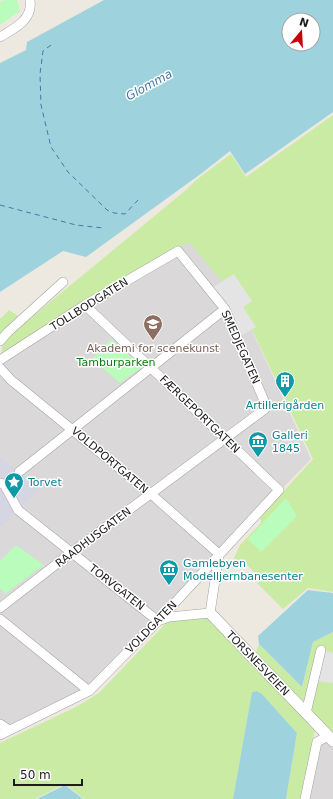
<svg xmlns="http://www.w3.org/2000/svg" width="333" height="799" font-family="'DejaVu Sans',sans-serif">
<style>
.residential{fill:#dad8d8}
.grass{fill:#caeba3}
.park{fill:#b9fcbc}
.parking{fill:#e4e4e4}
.plaza{fill:#d5d5e3}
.water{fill:#9ed3de;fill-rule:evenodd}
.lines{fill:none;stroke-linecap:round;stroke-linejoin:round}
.ferry{stroke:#417aa7;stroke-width:1;stroke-dasharray:5 4;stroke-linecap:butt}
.minor-casing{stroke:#a3a3a3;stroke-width:10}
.tertiary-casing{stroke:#a3a3a3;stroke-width:12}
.minor{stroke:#fff;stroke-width:9}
.tertiary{stroke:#fff;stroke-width:11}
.labels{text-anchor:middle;stroke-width:3;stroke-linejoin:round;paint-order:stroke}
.street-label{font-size:11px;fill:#1c1c1c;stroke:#fff}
.education-label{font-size:11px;fill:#785e54;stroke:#fff}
.park-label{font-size:11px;fill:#067d0a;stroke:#fff}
.culture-label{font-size:11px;fill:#0d838f;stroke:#fff;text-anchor:start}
.water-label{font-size:12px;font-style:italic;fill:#417aa7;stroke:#fff}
</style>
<rect width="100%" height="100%" fill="#eee9e0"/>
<path class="residential" d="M186,236L239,302L311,459L219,554L91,693L0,739V355Z
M327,741L333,748V799H310L320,745Z"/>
<path class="grass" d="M333,115V592L308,588L283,609L257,583L261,579L243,561L239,566L234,558L240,545L261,523L260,517L313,459L239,302L189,242L1,353L4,340L186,190L196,180L231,154L246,177Z
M9,310L20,317L0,337V319Z
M207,614L253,659L259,644L302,687L313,642L333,632V742L315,730L301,799H286L297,733L262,694L257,691L252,692L233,799H84L65,784L35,799H0V743L76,707L99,693L169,620Z"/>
<path class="park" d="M4,0H17L20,11L0,25V2Z
M111,339L142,367L120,383L92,359Z
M286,498L297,516L261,552L248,539Z
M16,545L44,565L5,594L1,589L0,590V561Z"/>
<path class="parking" d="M234,274L252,301L243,307L256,327L241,336L229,307L213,287Z
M323,650L333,653V683L315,681Z"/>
<path class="plaza" d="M0,458L39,489L0,527Z"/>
<path class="water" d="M104,0H333V112L245,174L230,151L202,173L86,257L63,251L0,292V63L26,50L27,42ZM289,20H313V44H289Z
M308,590L333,593V632L313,642L302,687L259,644L258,636Z
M257,691L262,694L297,733L286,799H233L252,692Z
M65,785L83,799H37Z"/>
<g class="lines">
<path class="ferry" d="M51,45L43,51L40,74L41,105L51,147L68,172L107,210L114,213L125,214L139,199
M0,205L76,225L103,228"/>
<defs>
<path id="minor" d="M0,37C15,28 33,20 30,0
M0,341L8,332L63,282
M0,360L85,305L178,251L225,309L265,403V409L72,552L0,608
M0,368L11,380L151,494L219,554L210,613L169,617L158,621L18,510L4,484L0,483
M19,472L225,309
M0,619L89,691
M306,713L321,650
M0,724L9,730
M0,735L89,691L158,621L279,490L85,305
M305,799L317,742L328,736"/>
<path id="tertiary" d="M210,613L333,741"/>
</defs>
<use href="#minor" class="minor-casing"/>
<use href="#tertiary" class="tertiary-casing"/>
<use href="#minor" class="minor"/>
<use href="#tertiary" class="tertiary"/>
</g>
<defs>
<symbol id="school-pin" viewBox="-11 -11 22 30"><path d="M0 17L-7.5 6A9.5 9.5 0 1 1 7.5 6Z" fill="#8d6e63" stroke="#fff"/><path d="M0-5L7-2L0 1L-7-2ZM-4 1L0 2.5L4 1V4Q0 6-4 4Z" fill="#fff"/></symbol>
<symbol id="building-pin" viewBox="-11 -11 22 30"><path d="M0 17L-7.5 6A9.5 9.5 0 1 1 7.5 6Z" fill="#0f9aa8" stroke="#fff"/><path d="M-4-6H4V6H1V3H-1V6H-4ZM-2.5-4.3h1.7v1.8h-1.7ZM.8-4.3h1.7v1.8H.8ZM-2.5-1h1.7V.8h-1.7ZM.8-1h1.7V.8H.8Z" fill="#fff"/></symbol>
<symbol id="museum-pin" viewBox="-11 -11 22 30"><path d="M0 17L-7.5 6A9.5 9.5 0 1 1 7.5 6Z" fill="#0f9aa8" stroke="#fff"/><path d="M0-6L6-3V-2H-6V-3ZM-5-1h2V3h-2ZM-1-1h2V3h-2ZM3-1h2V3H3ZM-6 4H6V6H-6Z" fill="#fff"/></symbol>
<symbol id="sight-pin" viewBox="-11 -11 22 30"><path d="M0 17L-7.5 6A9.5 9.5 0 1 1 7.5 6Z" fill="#0f9aa8" stroke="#fff"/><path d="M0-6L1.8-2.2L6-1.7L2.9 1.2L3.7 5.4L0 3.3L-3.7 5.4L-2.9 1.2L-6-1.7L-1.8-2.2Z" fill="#fff"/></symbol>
</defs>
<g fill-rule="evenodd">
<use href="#school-pin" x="142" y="313" width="22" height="30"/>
<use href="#building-pin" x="274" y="370" width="22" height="30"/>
<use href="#museum-pin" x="247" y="430" width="22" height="30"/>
<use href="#sight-pin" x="3" y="471" width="22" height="30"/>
<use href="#museum-pin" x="158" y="558" width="22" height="30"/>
</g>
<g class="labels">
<g class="street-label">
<text transform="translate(89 304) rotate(-32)" y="4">TOLLBODGATEN</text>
<text transform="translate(241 347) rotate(66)" y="4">SMEDJEGATEN</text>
<text transform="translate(200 414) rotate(44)" y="4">FÆRGEPORTGATEN</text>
<text transform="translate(110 460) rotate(40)" y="4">VOLDPORTGATEN</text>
<text transform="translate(93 537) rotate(-37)" y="4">RAADHUSGATEN</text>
<text transform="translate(117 587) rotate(38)" y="4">TORVGATEN</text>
<text transform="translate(151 627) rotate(-46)" y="4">VOLDGATEN</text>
<text transform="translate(258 663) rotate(46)" y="4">TORSNESVEIEN</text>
</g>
<g class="education-label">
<text x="153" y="352">Akademi for scenekunst</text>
</g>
<g class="park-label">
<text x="116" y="366">Tamburparken</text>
</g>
<g class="culture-label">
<text x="285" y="409" text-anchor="middle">Artillerigården</text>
<text x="272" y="439">Galleri<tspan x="272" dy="13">1845</tspan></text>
<text x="28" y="486">Torvet</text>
<text x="183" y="567">Gamlebyen<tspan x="183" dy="13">Modelljernbanesenter</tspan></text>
</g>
<g class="water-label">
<text transform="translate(149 85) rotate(-29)" y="4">Glomma</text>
</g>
</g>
<g transform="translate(301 32) rotate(18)"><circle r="19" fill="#ffffff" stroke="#a4a4a4"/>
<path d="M0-3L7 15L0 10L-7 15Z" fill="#c70009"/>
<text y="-6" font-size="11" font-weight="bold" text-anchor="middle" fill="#1c1c1c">N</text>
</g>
<path d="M14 779v6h68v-6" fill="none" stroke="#1c1c1c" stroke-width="2"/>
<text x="20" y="779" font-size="12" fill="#1c1c1c" stroke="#ffffff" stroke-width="3" paint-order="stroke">50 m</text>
</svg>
